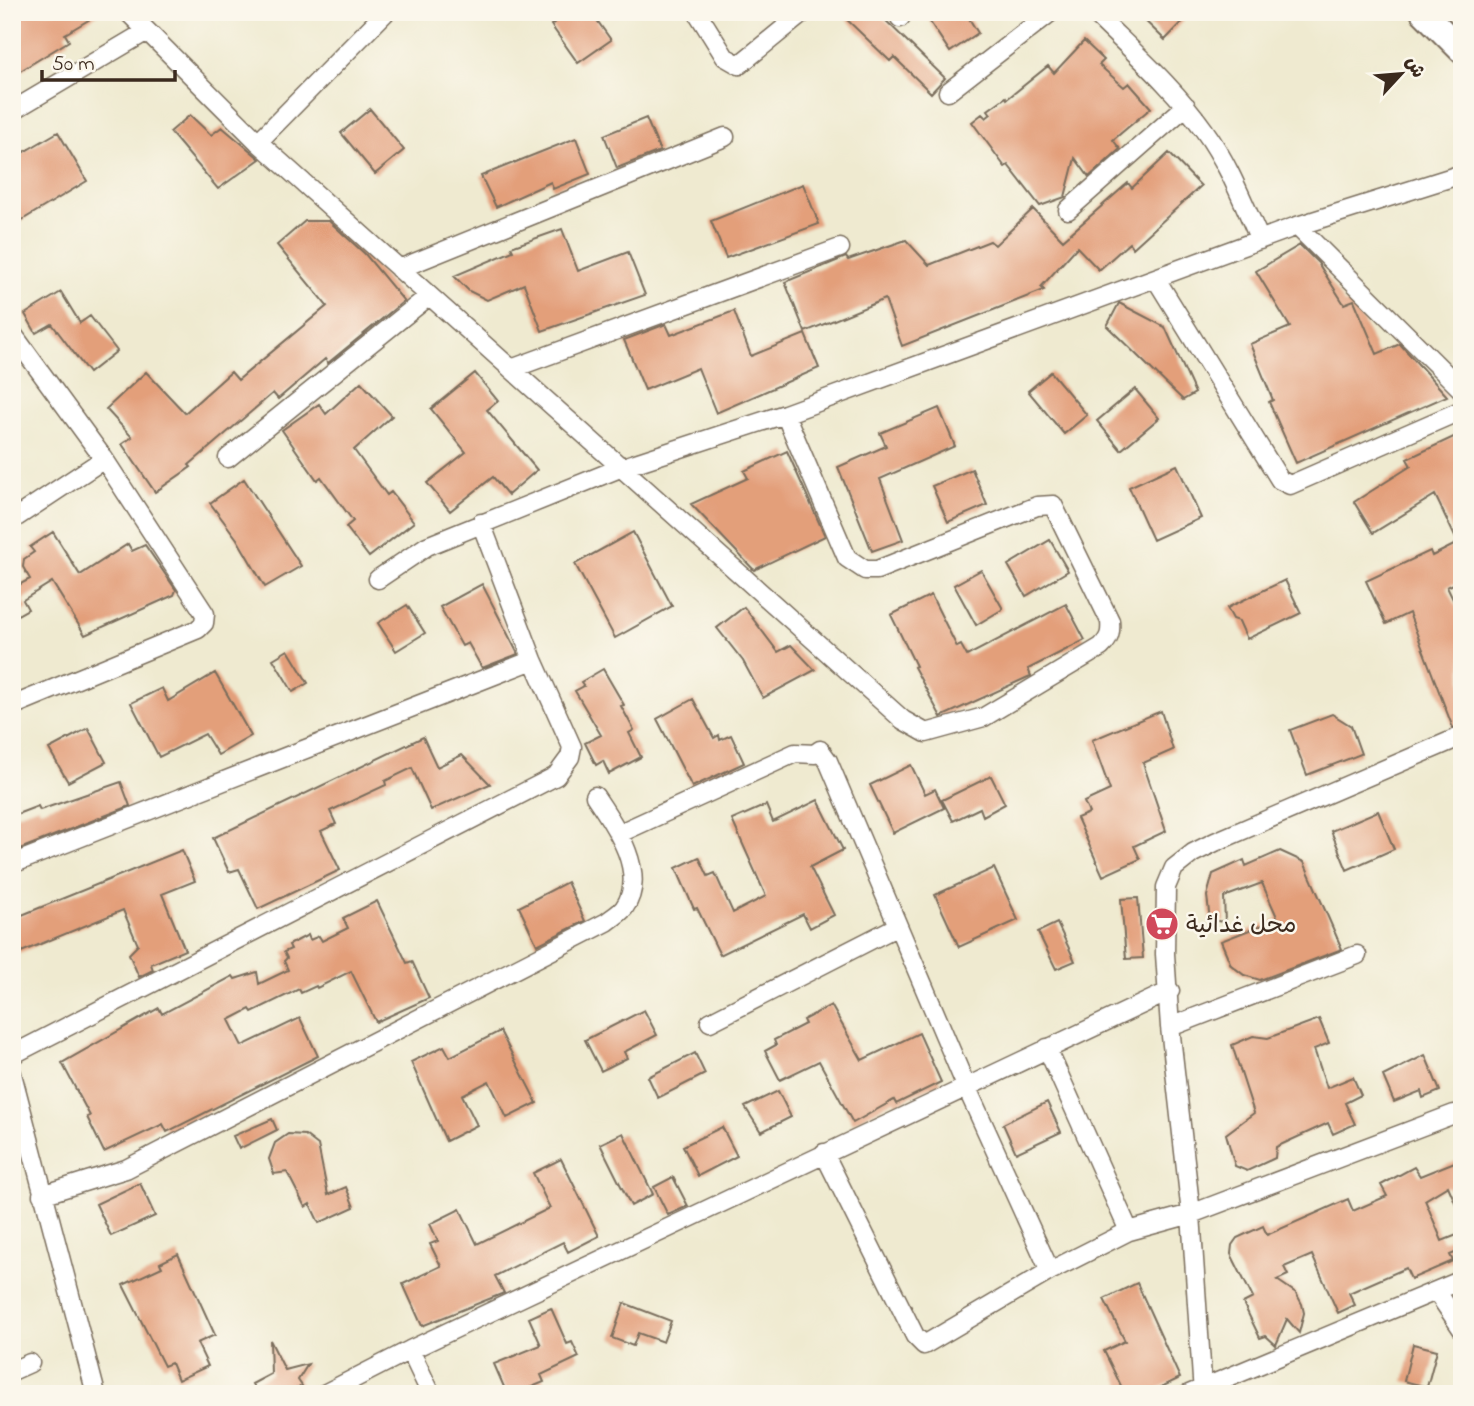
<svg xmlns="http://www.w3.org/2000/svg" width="1474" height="1406" font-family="'Indie Flower','Playpen Sans Arabic',sans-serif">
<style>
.building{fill:#e39f7a}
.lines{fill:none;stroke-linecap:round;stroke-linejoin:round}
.lane-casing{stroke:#7a6d5c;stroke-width:12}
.street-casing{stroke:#7a6d5c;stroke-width:21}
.secondary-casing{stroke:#7a6d5c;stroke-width:28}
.lane{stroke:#fff;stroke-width:9}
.street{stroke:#fff;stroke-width:18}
.secondary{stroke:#fff;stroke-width:24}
.labels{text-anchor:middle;stroke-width:5;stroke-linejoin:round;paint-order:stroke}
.poi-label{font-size:24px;fill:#3b2a1e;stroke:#fbf7ec;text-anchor:start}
</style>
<rect width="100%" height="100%" fill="#fbf7ec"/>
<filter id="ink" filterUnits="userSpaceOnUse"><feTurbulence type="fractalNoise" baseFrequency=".0143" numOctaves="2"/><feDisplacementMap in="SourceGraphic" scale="14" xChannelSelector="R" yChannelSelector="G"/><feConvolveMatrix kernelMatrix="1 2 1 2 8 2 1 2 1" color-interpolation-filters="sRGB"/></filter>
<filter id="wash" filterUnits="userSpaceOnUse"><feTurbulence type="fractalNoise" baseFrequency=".00686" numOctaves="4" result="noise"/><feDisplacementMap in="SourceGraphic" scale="28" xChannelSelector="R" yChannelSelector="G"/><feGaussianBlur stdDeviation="1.57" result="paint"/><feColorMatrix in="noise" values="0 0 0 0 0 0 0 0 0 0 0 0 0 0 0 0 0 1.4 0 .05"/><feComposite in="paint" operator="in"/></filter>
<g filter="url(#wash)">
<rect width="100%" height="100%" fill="#efead0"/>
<g id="blocks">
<path class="building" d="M12,12H102L65,34L69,41L12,76Z
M569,12H591L611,40L578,63L551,25Z
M839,12H877L945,78L931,93L894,57L890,61Z
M938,12H965L978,33L950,52L928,19Z
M1136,12H1192L1165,40Z
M1084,41L1104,60L1099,65L1124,87L1129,83L1151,108L1113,140L1120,149L1089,177L1075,158L1065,197L1040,206L1008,165L1005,167L972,122L982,114L986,118L991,114L988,110L1006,97L1007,99L1048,66L1054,73Z
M370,109L404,150L375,174L341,133Z
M190,115L211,135L222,127L260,159L218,189L170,132Z
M646,118L660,151L617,168L604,135Z
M58,132L87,181L12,226V159Z
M576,138L590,174L553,189L551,182L496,207L481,176Z
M1169,153L1201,186L1133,248L1129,243L1099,270L1077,247L1041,287L1044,290L902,346L885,299L805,332L785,282L846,257L848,260L906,240L929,265L990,241L995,245L1033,209L1063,240L1128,183L1132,188Z
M803,184L819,224L726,258L711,221Z
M305,221H329L365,254L404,301L328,363L325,359L278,399L273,393L189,465L191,467L155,492L122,444L132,437L106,409L146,372L185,413L231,372L238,380L327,306L277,245Z
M562,229L578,271L628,252L645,295L542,331L524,284L487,300L469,291L454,276L513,251L511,247Z
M1300,245L1318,263L1344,304L1354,300L1377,354L1400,344L1447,396L1296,463L1269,402L1273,400L1250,344L1290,327L1256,271Z
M61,292L80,323L90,316L117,351L89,373L52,324L36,333L25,314Z
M1119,303L1165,327L1195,393L1183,400L1107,326Z
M734,311L751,356L805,334L819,368L716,413L698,368L645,390L624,340L666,324L671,335Z
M1051,372L1087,415L1064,434L1028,391Z
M475,373L498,401L487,410L537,470L508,495L493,477L450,511L427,483L466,452L431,409Z
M361,382L392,416L354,450L387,495L391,492L414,522L369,557L346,527L353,521L321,477L317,480L282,430L319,404L326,414Z
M1135,389L1159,418L1121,450L1097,421Z
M939,408L955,446L880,479L903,540L872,551L838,467L886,446L880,433Z
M1462,433V580L1447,587L1462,618V725L1453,728L1409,613L1386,624L1366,581L1430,551L1432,556L1458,543L1435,495L1373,533L1354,502L1411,466L1407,459Z
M787,451L825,536L754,570L691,504L748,478L744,471Z
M1177,465L1201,518L1153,540L1129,487Z
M972,469L987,505L948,522L932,486Z
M244,479L301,566L265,587L237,539L210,503Z
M53,532L80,575L128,544L132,551L145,545L176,590L174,595L85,635L52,582L23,600L28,609L12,618V582L15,587L30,579L23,567L24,559L34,552L30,547Z
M633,532L672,606L615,638L575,564Z
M1050,540L1068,571L1026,596L1008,565Z
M981,570L1003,609L976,625L954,585Z
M1285,580L1301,613L1247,639L1239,621L1233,619L1227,608Z
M482,584L518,654L482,668L468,643L462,646L440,607Z
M931,595L957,647L961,645L967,656L1066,604L1085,640L1028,669L1031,676L1028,677L941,717L914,667L916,666L891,615Z
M407,605L425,633L396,651L378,623Z
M744,607L778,652L791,645L815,670L763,698L743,661L717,628Z
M288,650L308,683L293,692L273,659Z
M603,669L624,705L621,706L634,730L629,733L641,757L609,774L603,761L596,765L585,743L601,735L575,691L584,686L581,682Z
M215,673L251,736L218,755L205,734L159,757L131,703L162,688L168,701Z
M693,699L714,738L719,735L720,740L731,735L744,763L692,787L657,719Z
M1161,711L1173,750L1143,763L1166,831L1134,846L1140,859L1103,876L1077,818L1089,813L1084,802L1110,790L1092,740Z
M1332,714L1351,726L1361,754L1307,775L1290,730Z
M88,728L106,762L68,782L49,749Z
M423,737L437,767L462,755L490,784L431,810L412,768L385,781L386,785L330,811L336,824L321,831L340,870L258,909L239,869L229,872L213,838Z
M911,765L925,794L935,789L944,808L893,833L870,785Z
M991,776L1005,804L983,816L980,808L953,821L942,800Z
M121,782L130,806L12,852V816L38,806L40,810Z
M818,800L843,850L810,867L834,915L810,928L803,914L720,955L697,908L694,909L676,868L699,857L708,876L715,873L733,913L766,896L732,820L766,805L773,822Z
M1378,811L1394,849L1347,870L1331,831Z
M182,850L195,881L162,894L185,950L151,964L153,970L139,977L129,954L138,945L123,910L19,953L12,935V919Z
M1280,851L1304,862L1342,949L1260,980L1244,975L1231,965L1221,941L1278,919L1262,883L1224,897L1225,922L1210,920L1207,896L1213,874L1244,860L1246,866Z
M994,868L1018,920L959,947L935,895Z
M567,882L585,921L537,945L519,907Z
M1138,898L1143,958L1126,959L1121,899Z
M377,901L407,963L412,961L429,998L376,1022L351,971L317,988L316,986L301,993L299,989L252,1012L250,1009L229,1020L242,1046L300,1018L318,1056L167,1132L163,1124L104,1152L87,1117L90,1116L62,1063L159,1008L162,1014L233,976L235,979L257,972L259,984L288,970L284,961L287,958L284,952L291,949L289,945L308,935L310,940L319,936L322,941L348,928L343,918Z
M1057,923L1075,961L1056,969L1038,932Z
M831,1005L862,1060L919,1033L941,1082L896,1104L894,1100L853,1123L819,1061L780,1080L765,1051L776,1045L774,1040L805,1024L803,1020Z
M644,1010L657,1035L624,1052L627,1058L601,1071L585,1040Z
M1319,1019L1329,1043L1314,1049L1327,1088L1353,1077L1361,1095L1345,1103L1355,1124L1333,1134L1328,1123L1276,1147L1275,1158L1247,1171L1235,1166L1226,1134L1254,1113L1232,1045L1253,1036L1268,1038Z
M500,1031L537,1103L507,1118L489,1081L462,1095L477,1125L446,1141L411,1062L444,1046L450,1057Z
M695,1053L705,1074L658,1098L648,1077Z
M1425,1055L1440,1091L1423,1098L1421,1091L1394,1102L1383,1076Z
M778,1091L791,1117L761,1132L745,1107Z
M1047,1102L1061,1132L1016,1153L1003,1124Z
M272,1119L277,1130L239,1149L233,1136Z
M722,1127L737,1156L698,1176L683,1146Z
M623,1133L653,1194L631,1206L600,1144Z
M288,1134L305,1135L318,1145L328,1195L346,1187L354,1207L319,1223L310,1204L305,1207L287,1172L274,1174L269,1159L275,1143Z
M561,1159L599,1236L568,1252L563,1242L495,1276L504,1293L422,1326L403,1284L441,1266L430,1244L438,1241L430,1224L460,1209L477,1244L550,1208L533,1173Z
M1462,1159V1218L1448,1186L1425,1200L1442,1241L1462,1233V1250L1450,1255L1453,1261L1411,1279L1406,1268L1349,1293L1355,1305L1338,1313L1312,1255L1284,1267L1288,1275L1277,1280L1296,1293L1302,1304L1304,1313L1299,1333L1287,1319L1276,1345L1266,1336L1260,1338L1243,1303L1253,1298L1231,1254L1232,1245L1237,1238L1263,1226L1267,1235L1348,1199L1353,1211L1387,1196L1381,1185L1414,1167L1420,1176Z
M673,1177L688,1206L668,1215L654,1187Z
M140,1183L155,1216L111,1236L96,1204Z
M178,1254L215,1335L197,1343L208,1366L178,1380L171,1363L164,1366L123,1285L162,1267L160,1263Z
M1137,1283L1180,1378L1147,1394H1125L1104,1351L1125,1341L1104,1299Z
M624,1303L671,1321L663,1342L638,1333L633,1346L612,1338Z
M551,1308L567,1344L572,1342L579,1357L541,1375L544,1382L515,1394H507L494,1364L541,1345L529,1318Z
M270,1340L285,1370L308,1364L298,1380L302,1386L287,1394H258L252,1384L271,1374Z
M1413,1344L1437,1350L1427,1387L1404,1381Z"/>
</g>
</g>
<g filter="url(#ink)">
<use href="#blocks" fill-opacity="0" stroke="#7a6d5c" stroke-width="2"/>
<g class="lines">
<defs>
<path id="lane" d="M1221,14L1223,12"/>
<path id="street" d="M128,12L258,142L903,720L926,733L984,717L1101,647C1110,638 1111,633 1110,621L1053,505L1037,506L877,570H865L847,558L785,414
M697,12L725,57L739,65L804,12
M1093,12C1131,50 1173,86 1204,130C1228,163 1243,202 1260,240
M900,18L904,12
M948,92L1051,12
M12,111L147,31
M258,142L386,12
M1068,210L1186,106
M1297,226L1462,390
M399,269L725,137
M1156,279L1280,480L1290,485L1462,410
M12,333L104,459L205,614L204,623L198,629L12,706
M511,369L840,248
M228,458L429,296
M12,520L104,459
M378,579L427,546L620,468L785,414L1297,226L1462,174
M620,833L795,753L815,754L820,750L828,761L966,1086L1050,1271
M12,864L533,660
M710,1022L898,926
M1170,1027L1357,955
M1047,1048L1129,1231
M12,1055L556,776L570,757L572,747L533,660L481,523
M12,1074L96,1394
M824,1153L915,1336L924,1345L1050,1271L1129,1231L1191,1214L1454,1114
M42,1195L126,1169L607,922C612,918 620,913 624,908C649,873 614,824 595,796
M1437,1292L1462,1329
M410,1350L431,1394
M12,1371L30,1363
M324,1394L410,1350L1170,991
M1189,1394L1462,1280
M1203,1394L1191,1214L1170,1027L1165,954L1166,887L1174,868L1193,853L1215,842L1462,736"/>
<path id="secondary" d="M1423,12L1462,51"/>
</defs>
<use href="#lane" class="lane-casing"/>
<use href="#street" class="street-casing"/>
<use href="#secondary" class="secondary-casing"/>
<use href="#lane" class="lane"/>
<use href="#street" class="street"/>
<use href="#secondary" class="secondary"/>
</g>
</g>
<defs>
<symbol id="supermarket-disc" viewBox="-11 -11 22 22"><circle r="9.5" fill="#d1495b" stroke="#fbf7ec"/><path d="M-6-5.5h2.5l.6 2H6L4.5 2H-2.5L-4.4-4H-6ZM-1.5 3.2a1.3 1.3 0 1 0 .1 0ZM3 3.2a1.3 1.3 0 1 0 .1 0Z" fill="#fff"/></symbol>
</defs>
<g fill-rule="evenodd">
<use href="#supermarket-disc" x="1143" y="905" width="38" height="38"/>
</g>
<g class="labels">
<g class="poi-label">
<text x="1186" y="932">محل غدائية</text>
</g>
</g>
<rect width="1474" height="1406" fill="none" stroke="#fbf7ec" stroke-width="42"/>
<g transform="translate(1401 74) rotate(64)" stroke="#fbf7ec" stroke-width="5" paint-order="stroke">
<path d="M0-5L12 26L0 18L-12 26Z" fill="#3b2a1e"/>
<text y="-10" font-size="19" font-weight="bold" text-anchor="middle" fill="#3b2a1e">ش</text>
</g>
<path d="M42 70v10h133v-10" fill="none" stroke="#3b2a1e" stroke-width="3.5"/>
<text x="52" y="70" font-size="21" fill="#3b2a1e" stroke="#fbf7ec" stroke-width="5" paint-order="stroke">50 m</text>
</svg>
